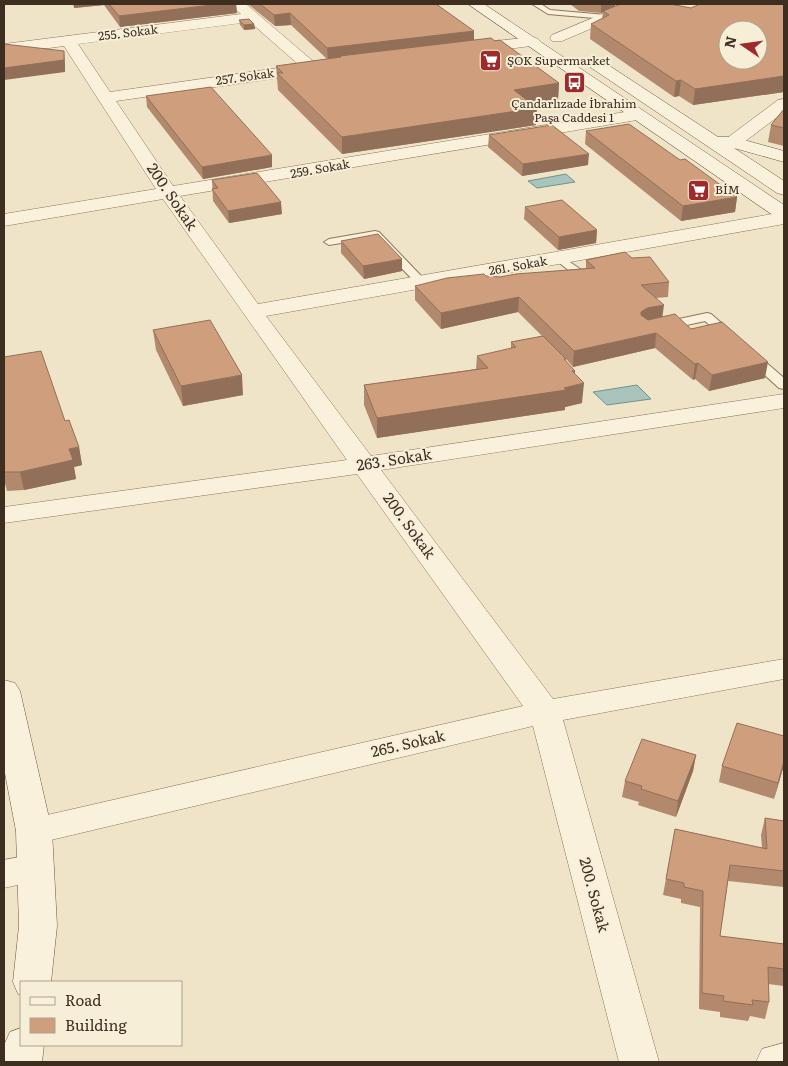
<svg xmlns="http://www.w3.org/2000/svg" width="788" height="1066" font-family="Literata,serif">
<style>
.water{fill:#a9c4bc;stroke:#6f938a}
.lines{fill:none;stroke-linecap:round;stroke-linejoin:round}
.lane-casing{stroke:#8d765c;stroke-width:2}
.street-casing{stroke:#8d765c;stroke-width:1}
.secondary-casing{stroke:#6f573f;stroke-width:1}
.lane{fill:#faf1dc;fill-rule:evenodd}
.street{fill:#faf1dc;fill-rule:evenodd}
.secondary{fill:#faf1dc;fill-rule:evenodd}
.wall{fill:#b2896c}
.shaded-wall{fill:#916f58}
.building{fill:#cf9f7d;stroke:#916f58;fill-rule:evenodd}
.labels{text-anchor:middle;stroke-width:4;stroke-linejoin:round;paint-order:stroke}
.far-street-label{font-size:12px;fill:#3d2e20;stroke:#f7eed8}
.far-poi-label{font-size:12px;fill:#3d2e20;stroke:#f7eed8;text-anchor:start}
.street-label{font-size:15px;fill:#3d2e20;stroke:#f7eed8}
</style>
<rect width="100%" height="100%" fill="#f0e4c8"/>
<path class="water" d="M566,174L575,182L537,188L528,181Z
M637,385L651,399L607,405L593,392Z"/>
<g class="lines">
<defs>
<path id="lane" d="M532,4H541L550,10L606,15L610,17L606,19L548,14Z
M375,231L379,232L426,281L428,283L426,285H418L372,238L329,245L324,242L329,239Z
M561,256L580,269L582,271L580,273H572L557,261L555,259L557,257Z
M707,313L711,314L733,333L735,336L733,339H725L705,321L664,330L658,326L660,323Z
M751,352L755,353L784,378V389L779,388L747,359L745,356L747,353Z"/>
<path id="street" d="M233,4H246L321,68L319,71L313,73L116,101L173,186L637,110L643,111L645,115L643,119L637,120L180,196L258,304L784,212V224L266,316L371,456L784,394V408L381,470L553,699L784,659V679L563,720L659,1062H619L533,726L34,844L22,841L16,831L22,821L34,818L523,706L357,474L4,523V507L347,460L163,199L4,226V214L156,189L64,46L4,54V44L241,14L234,8ZM250,22L299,65L110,92L78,44Z
M626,4H644L642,7L562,41H552L550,38L552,35Z
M533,37L538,39L541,42L538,45L470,54L465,52L462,49L465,46L470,44Z
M784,99V112L739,146L733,147L727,146L724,142L727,138L778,100Z
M36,854L49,858L54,868L49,878L4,888V860Z
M784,1043V1062H756L762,1049Z"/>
<path id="secondary" d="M468,4H484L784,205V220L777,218Z
M596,59L602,61L718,137H733L784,151V162L734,148L784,181V195L777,193L590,67L588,64L590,61Z
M4,680L15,683L20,691L52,831L57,926L51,982H21V995L18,994L13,982L19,926L16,831L4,768Z
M21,1028V1045H44L42,1062H4V1045L10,1032Z"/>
</defs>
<use href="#lane" class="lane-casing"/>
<use href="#street" class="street-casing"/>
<use href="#secondary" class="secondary-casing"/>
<use href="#lane" class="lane"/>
<use href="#street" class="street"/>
<use href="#secondary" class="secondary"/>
</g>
<path class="wall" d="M73,4H236L237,13L120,27L104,5L74,8Z
M248,4H436L474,40L559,83L558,100L532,104L536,125L342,154L278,90L276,66L327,59L291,25L275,26Z
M570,4H615V6L691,8L784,4V92L693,105L679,96L674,97L590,39L591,24L602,19L603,12L601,13L579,11Z
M239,20L254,24L255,29L244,30L240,25Z
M146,96L272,167L203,179L147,107Z
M784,109V146L768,142L771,125Z
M586,131L680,160L737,197L735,212L681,221L585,144Z
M489,135L588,165L522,176L488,147Z
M212,180L282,214L229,223L213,201Z
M525,207L597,230L596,243L558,250L524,219Z
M341,241L402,271L364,279L341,253Z
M632,258L669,282L668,297L656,298L662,317L691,329L765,378L709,391L695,379L693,380L655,348L573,367L566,359L565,361L575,374L582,403L565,407V410L377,438L364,405V385L476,369L477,356L511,349V342L542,336L518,312L441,329L415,300V286L486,276L500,277L586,268V260Z
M153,330L243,395L183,406L156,350Z
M4,357L65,421L79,447L82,465L74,467L76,479L24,490L7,491L4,480Z
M784,736V765L774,799L719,782L722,766Z
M696,755L693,771L676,817L638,805L639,802L622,797L625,781Z
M765,818L784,821V891V887L728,881L720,936L784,944V986L768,984L769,1002L765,1019L750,1016L748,1021L720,1017V1012L699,1009L700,907L681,903V899L663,895L675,829L762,848L761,835Z"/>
<path class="shaded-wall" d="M17,4H33L17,5Z
M74,4H103L104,5L74,8Z
M220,4H236L237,13L120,27L119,16Z
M601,4H615V7L601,13Z
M290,13L291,25L275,26L274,15Z
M254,24L255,29L244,30V25Z
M474,31V42L340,56V58L328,60L327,48Z
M64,51L65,63V72L4,80V68Z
M784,76V92L693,105L695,89Z
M681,80L679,96L674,97L676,81Z
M559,83L558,100L513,106L514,90Z
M537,108L536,125L342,154V137Z
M589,154L588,165L522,176L523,164Z
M272,155V167L203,179L202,167Z
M737,197L735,212L681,221L683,206Z
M281,202L282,214L229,223L228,211Z
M597,230L596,243L558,250L559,237Z
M402,259V271L364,279L363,266Z
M519,297L518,312L441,329V313Z
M664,305L662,320L639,327L641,312L647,308Z
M656,333L655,348L573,367L574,351Z
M768,362L765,378L709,391L712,375Z
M698,363L695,379L693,380L695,364Z
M572,371H575L574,386L584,383L582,403L565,407V410L377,438V418L564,388Z
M242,375L243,395L183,406L181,386Z
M79,447L82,465L74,467L76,479L24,490L20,472L69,449Z
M696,755L693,771L676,817L678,801Z
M784,761V765L774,799L778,783Z"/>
<path class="building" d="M109,4H220L119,16Z
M260,4H436L474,31L327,48L290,13L274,15Z
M621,4H670L691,8L700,4H784V76L695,89L681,80L676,81L591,24L609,15L603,11ZM728,30H758V60H728Z
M249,19L254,24L244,25L239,20Z
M491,38L495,41L500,40L559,83L514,90L537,108L342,137L277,73H283L276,66L341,57L340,56Z
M4,44L64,51V60L4,68Z
M211,87L272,155L202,167L146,96Z
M784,109V128L771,125Z
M629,124L680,160L685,159L737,197L683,206L586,131Z
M552,125L589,154L523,164L489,135Z
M257,173L281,202L228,211L212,189L218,188L212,180Z
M562,200L597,230L559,237L525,207Z
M378,234L402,259L363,266L341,241Z
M625,252L632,258L650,257L669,282L641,285L664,305L647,308L641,312V315L648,320L675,314L691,329L722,322L768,362L712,375L698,363L695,364L656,333L574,351L519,297L441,313L415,286L447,278L484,274L486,276L500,277L516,274L595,268L586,260Z
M210,320L242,375L181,386L153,330Z
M543,336L566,359H564L575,371H572L584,383L564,388L566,390L377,418L364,385L488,368L477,356L516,347L511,342Z
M41,351L65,421L69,420L79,447L69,449L73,460L20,472H4V357Z
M737,723L784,736V761L778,783L722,766Z
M642,739L696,755L678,801L641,789L642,786L625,781Z
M765,818L784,821V871L730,865L720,936L784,944V969L768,967L769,1002L752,1000L753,1005L723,1001L724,996L702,993L703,891L684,887V883L666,879L675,829L767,849Z"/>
<defs>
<symbol id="supermarket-square" viewBox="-11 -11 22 22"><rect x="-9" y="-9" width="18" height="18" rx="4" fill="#9e2a2b" stroke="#f7eed8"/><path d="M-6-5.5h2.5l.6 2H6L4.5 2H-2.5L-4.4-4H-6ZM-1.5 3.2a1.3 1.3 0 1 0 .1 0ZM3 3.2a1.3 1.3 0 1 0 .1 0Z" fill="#fff"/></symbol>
<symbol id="bus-square" viewBox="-11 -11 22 22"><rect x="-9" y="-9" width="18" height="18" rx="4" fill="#9e2a2b" stroke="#f7eed8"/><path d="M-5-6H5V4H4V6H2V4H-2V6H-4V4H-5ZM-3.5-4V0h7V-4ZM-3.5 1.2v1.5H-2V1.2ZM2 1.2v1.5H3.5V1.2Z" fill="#fff"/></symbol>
</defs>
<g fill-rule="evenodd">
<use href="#supermarket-square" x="478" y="48" width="25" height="25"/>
<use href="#bus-square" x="562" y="70" width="25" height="25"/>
<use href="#supermarket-square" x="686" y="178" width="25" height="25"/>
</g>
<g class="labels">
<g class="far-street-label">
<text transform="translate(128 33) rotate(-7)" y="4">255. Sokak</text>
<text transform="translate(245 77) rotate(-8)" y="4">257. Sokak</text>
<text transform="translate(320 169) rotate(-10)" y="4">259. Sokak</text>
<text transform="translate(518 266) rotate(-10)" y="4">261. Sokak</text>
</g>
<g class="far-poi-label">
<text x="507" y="65">ŞOK Supermarket</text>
<text x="574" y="108" text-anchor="middle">Çandarlızade İbrahim<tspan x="574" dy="14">Paşa Caddesi 1</tspan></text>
<text x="715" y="194">BİM</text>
</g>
<g class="street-label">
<text transform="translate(172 197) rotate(56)" y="5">200. Sokak</text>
<text transform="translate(394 460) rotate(-9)" y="5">263. Sokak</text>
<text transform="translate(409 526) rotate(54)" y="5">200. Sokak</text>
<text transform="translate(408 744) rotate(-13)" y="5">265. Sokak</text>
<text transform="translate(594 895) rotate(75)" y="5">200. Sokak</text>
</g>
</g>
<rect width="788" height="1066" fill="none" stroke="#3d2e20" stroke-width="10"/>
<rect x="20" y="981" width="162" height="65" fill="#f7eed8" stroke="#ada18e"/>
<rect x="30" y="997" width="25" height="8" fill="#faf1dc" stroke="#ada18e"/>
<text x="65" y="1006" font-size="15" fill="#3d2e20">Road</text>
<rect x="30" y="1018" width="25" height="15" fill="#cf9f7d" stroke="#ada18e"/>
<text x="65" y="1031" font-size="15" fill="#3d2e20">Building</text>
<g transform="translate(743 45) rotate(283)"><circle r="24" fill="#f7eed8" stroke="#ada18e"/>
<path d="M0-4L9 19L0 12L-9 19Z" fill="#9e2a2b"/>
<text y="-8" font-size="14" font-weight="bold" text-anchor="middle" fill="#3d2e20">N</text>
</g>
</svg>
